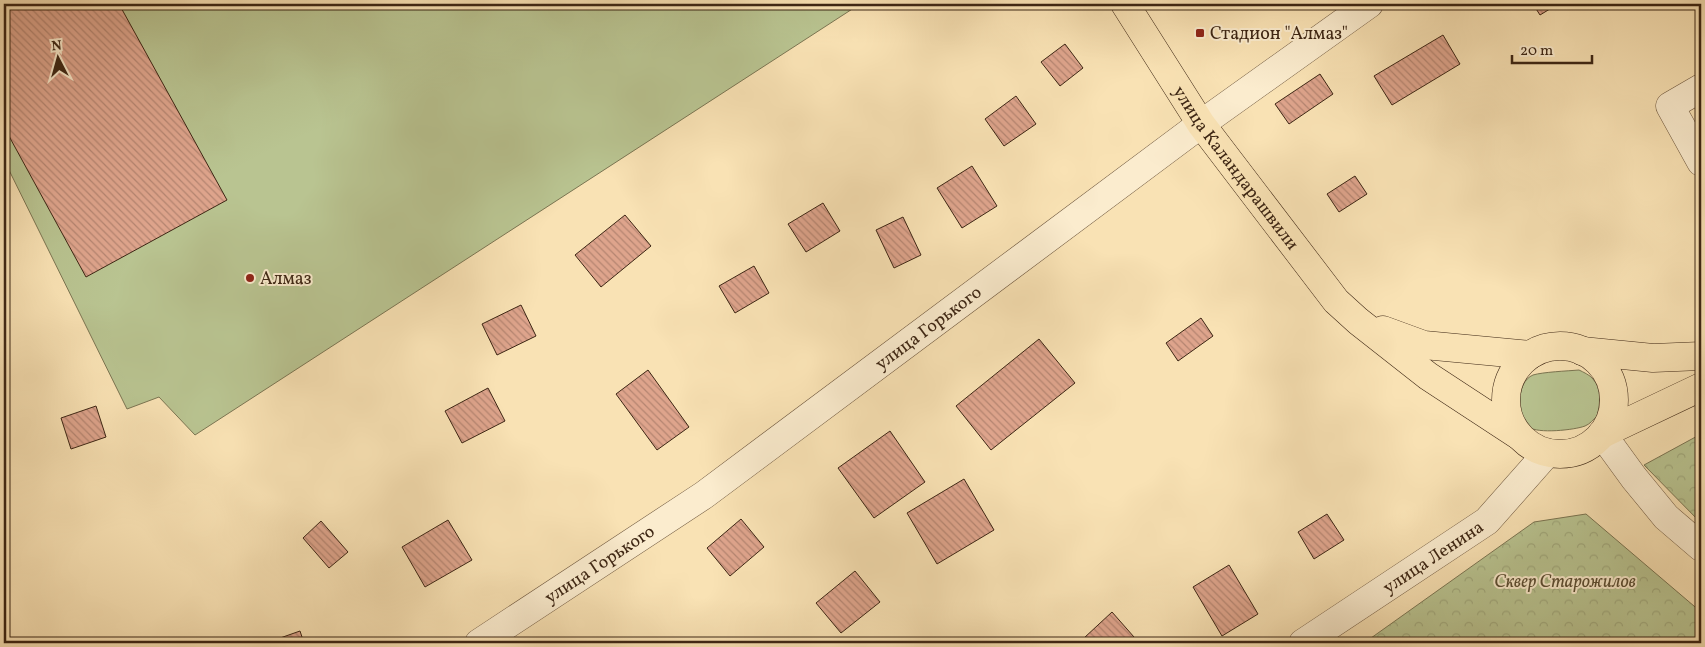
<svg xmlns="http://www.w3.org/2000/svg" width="1705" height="647" font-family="Vollkorn,serif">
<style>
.green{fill:#b9c491;stroke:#7b7552}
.forest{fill:url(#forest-crowns);stroke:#7b7552}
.building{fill:url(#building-back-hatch);stroke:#3d2614}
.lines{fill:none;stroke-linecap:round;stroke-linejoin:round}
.minor-casing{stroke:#6c553c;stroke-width:29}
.major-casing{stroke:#3d2614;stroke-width:29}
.minor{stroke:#fbecce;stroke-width:28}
.major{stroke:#f9e2b4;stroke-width:28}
.poi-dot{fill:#8f2418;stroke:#fbecce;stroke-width:2}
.labels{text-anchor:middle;stroke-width:4;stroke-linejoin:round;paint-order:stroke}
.poi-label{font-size:18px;fill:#3d2614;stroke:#fbecce;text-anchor:start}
.street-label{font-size:18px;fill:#3d2614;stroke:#fbecce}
.park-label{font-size:18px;font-style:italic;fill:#5c4e33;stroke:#fbecce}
</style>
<defs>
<pattern id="forest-crowns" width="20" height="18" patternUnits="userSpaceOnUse" patternTransform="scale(1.25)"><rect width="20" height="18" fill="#b9c491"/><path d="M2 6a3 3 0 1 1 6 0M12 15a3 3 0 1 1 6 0" fill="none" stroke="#a0a87c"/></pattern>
<pattern id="building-back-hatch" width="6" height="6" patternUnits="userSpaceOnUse" patternTransform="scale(1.25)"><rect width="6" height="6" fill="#dea48c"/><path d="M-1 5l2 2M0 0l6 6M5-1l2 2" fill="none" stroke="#b58571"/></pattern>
</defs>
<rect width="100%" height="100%" fill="#f9e2b4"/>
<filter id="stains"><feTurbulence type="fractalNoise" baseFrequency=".004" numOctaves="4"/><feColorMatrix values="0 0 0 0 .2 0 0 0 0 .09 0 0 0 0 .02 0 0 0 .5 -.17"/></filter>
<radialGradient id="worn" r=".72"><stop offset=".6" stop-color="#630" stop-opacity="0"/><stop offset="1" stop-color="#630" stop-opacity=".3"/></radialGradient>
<path class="green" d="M4,4H860L195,435L159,397L127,409L4,160Z
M1579,370C1583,372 1590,375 1593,379C1602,389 1600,405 1597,416C1593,420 1590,424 1585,426C1575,430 1537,434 1529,427C1516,416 1516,382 1533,375C1543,372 1567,371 1579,370Z"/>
<path class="forest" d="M1701,434V523L1644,465Z
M1586,514L1701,612V643H1364L1534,522Z"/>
<path class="building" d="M4,4H119L227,200L86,277L4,127Z
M1533,4H1558L1540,15Z
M1443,35L1460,64L1392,105L1374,76Z
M1065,44L1083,68L1060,86L1041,62Z
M1320,74L1333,94L1289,124L1275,104Z
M1016,96L1036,124L1004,146L985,119Z
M972,166L997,206L962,228L937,188Z
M1355,176L1367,194L1339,212L1327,194Z
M823,203L840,231L806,252L788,224Z
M625,215L651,246L601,287L575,255Z
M903,217L921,255L894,268L876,230Z
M754,266L769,293L735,313L719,286Z
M521,305L536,336L497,355L482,324Z
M1201,318L1213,336L1178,361L1166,343Z
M1039,339L1075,383L991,450L956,406Z
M648,370L689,427L657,450L616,394Z
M488,388L505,421L462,443L445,411Z
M96,406L106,437L71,449L61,418Z
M890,431L925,482L874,518L838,468Z
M964,479L994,530L937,564L907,513Z
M1327,514L1344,540L1314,559L1298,532Z
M741,519L764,547L730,576L707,548Z
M448,520L472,560L425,587L402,547Z
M321,521L348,552L329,568L303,538Z
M1229,565L1258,614L1222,636L1193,587Z
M855,571L880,602L841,633L816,603Z
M1112,612L1134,637L1127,643H1089L1084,638Z
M300,631L304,643H266Z"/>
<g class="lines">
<defs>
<g id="minor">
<path d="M1701,88L1670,106L1701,162"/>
<path d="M1602,434L1634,478L1666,517L1701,547"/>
<path id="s1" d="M479,643L704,495L1201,124L1369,4"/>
<path id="s2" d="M1303,643L1487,521L1547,453"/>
</g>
<g id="major">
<path id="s3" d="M1125,4L1201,124L1336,301L1358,321L1428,376L1518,435"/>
<path d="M1383,330L1424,345L1530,355"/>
<circle cx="1560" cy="400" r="54"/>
<path d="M1582,351L1653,358L1701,356"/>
<path d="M1602,434L1701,387"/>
</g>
</defs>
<use href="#minor" class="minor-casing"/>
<use href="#major" class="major-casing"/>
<use href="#minor" class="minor"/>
<use href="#major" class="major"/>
</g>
<g class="poi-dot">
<rect x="1195" y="28" width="10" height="10" rx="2.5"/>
<circle cx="250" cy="278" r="5"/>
</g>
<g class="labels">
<g class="poi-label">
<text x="1210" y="39">Стадион "Алмаз"</text>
<text x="260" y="284">Алмаз</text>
</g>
<g class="street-label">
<text dy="6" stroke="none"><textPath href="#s3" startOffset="198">улица Каландарашвили</textPath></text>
<text dy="6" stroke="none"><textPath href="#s1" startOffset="549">улица Горького</textPath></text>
<text dy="6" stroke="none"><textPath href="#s2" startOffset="156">улица Ленина</textPath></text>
<text dy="6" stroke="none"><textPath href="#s1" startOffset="144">улица Горького</textPath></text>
</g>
<g class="park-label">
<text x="1565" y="587">Cквер Старожилов</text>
</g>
</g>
<rect width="1705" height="647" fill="none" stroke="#f9e2b4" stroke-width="20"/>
<rect x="5" y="5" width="1695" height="637" fill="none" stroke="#3d2614" stroke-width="2.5"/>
<rect x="10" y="10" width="1685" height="627" fill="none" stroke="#3d2614"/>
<g transform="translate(58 58) rotate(354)" stroke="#fbecce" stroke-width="4" paint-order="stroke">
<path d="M0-4L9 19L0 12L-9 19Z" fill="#3d2614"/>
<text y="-8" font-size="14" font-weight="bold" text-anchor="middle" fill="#3d2614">N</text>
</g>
<path d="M1512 55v8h80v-8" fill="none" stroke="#3d2614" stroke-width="2.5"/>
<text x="1520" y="55" font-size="15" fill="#3d2614" stroke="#fbecce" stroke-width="4" paint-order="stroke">20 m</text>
<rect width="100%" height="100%" filter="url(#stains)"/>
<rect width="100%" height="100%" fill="url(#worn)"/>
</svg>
